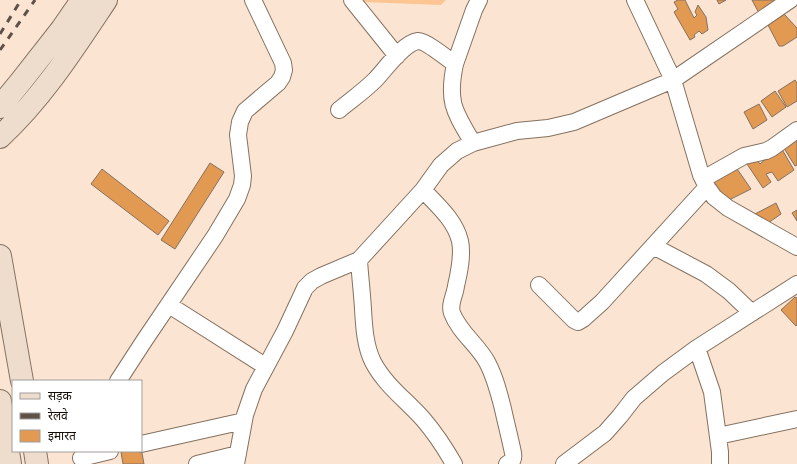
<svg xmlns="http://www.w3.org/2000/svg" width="797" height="464" font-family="Roboto,'Noto Sans Devanagari',sans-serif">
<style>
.green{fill:#fdc593}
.building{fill:#e29952;stroke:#857160}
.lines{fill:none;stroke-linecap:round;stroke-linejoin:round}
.street-casing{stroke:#847160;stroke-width:18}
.secondary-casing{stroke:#847160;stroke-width:24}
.street{stroke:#fff;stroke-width:16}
.secondary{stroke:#eedccd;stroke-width:22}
.rail{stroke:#5e5147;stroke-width:3;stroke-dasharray:7 7;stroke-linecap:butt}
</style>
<rect width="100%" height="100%" fill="#fbe4d1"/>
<path class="green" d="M362,0H446L441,5L363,2Z"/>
<path class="building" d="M678,0H685L694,18L697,15L695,12L698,5L706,17L708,30L702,34L699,31L694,35L695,37L690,40L674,12L678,9L674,2Z
M717,0H726L719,4Z
M752,0H784L760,15Z
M784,14L797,28V37L783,46H779L768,25Z
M795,80L797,83V101L787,107L778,91Z
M775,91L786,107L772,117L761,101Z
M759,104L767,120L753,129L744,112Z
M797,138V165L795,166L782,145Z
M780,146L794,170L778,181L772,172L766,174L771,182L763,188L747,164L756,159L760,164Z
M210,163L224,172L175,249L161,240Z
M735,166L751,189L727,201L712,182Z
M102,169L169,221L158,235L91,184Z
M776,203L781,214L765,225L755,214Z
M797,210V221L792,213Z
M795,297L797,298V325L796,326L781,310Z
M141,448L144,464H123L121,452L127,451H141Z"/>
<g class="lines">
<defs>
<path id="street" d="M352,0L397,56
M635,0L673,80L701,175L707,187L714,197L728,208L797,247
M455,64L474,10L479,0
M339,110C351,100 364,91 375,80C385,70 403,43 418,41C426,41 448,59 455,64C447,102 454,111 473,143
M703,179L744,156L766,151L772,148L797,130
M423,190C437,205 455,220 460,241C463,255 459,273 456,286C455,295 449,304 452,313C459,332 478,345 487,362C495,377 499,393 503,409C506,423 510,438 513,453C514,459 513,461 507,464
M653,246L706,274L729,291L752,313
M359,260C360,276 362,292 363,309C364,326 365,346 373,362C385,385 406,400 423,419C435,433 445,448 454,464
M539,285L574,320L578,322L583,319L602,302L707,187
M169,305L265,366
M697,348L712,392L720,452V464
M118,381L144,341L215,236L237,199L242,185L243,176L238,135L240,122L245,111L278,83L282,77L284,70L283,63L253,0
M718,436L797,419
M141,444L244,421
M81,458L110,451
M197,464L238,454
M236,464L245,415L254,389L285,331L305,288L312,281L321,276L359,260L423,190L441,165L457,151L473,143L517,131L548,128L574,122L673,80L790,0
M564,464L605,433L620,416L634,398L663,373L697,348L797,284"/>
<path id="secondary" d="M0,107L22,80L62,29L82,0
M0,137C43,97 74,48 106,0
M0,256L22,381
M0,401L10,464
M35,451L37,464"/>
</defs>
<use href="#street" class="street-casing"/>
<use href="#secondary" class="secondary-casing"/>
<use href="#street" class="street"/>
<use href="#secondary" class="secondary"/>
<path class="rail" d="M0,34L21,0
M0,50L35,0"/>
</g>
<rect x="12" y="380" width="130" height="72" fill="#ffffff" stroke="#a19e9b"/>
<rect x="20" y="393" width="20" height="6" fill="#eedccd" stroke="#a19e9b"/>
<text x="48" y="400" font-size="12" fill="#140c06">सड़क</text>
<rect x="20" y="413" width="20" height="6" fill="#5e5147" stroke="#a19e9b"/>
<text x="48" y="420" font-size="12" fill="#140c06">रेलवे</text>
<rect x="20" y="430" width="20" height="12" fill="#e29952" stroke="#a19e9b"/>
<text x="48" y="440" font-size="12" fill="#140c06">इमारत</text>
</svg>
